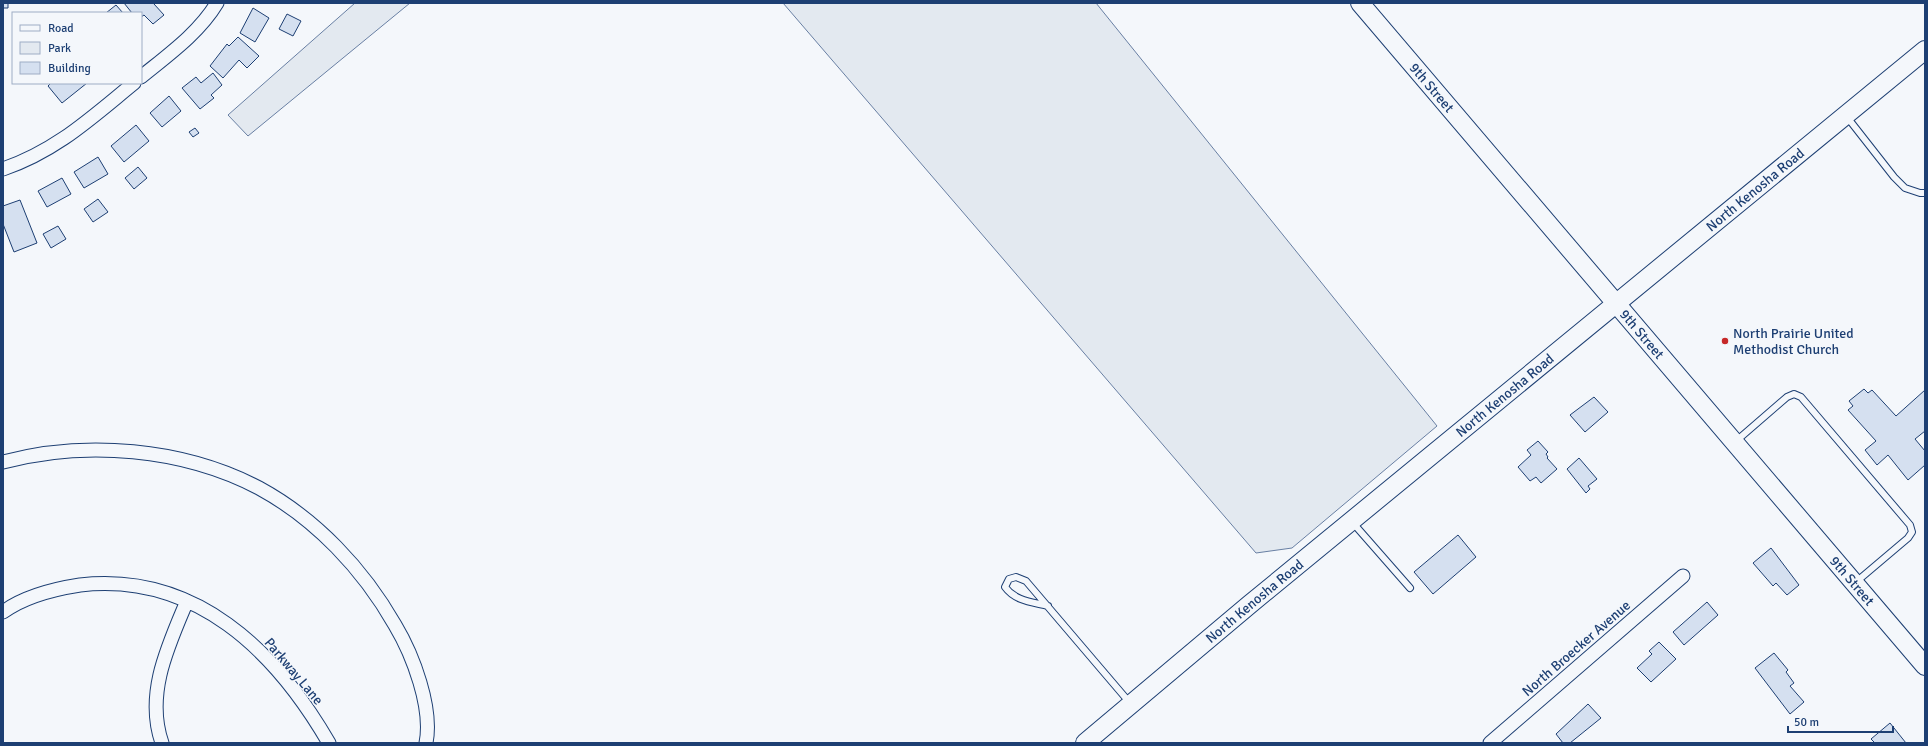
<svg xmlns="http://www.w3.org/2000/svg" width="1928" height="746" font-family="Signika,sans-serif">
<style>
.green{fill:#e3e9f0;stroke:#687fa3}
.building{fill:#d5e0f0;stroke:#1d3f73}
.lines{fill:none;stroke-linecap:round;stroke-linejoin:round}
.lane-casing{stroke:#1d3f73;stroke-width:8}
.street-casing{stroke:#1d3f73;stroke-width:15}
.secondary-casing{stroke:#1d3f73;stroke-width:20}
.lane{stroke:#f4f7fb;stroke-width:6}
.street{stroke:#f4f7fb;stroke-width:13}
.secondary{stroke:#f4f7fb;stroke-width:18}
.poi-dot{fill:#c62828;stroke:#f4f7fb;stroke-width:1.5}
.labels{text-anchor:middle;stroke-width:3;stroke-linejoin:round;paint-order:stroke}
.street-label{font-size:14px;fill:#1d3f73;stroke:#f4f7fb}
.poi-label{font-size:14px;fill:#1d3f73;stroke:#f4f7fb;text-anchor:start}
</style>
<rect width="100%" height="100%" fill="#f4f7fb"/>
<path class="green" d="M355,3H410L248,136L228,115Z
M783,3H1096L1437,426L1292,548L1256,553Z"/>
<path class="building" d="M3,3H8V8H3Z
M124,3H156L154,4L164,15L153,24L144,15L141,17V13H132Z
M116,5L123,13H106Z
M253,8L269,18L255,42L240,33Z
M287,14L301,21L293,36L279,29Z
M238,37L259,56L247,68L239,60L223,78L210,66L227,44L229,46Z
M213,73L222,85L211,95L214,98L200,109L182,88L196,77L201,83Z
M51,83H87L62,103L48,86Z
M169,96L181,111L162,127L150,113Z
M136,125L149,141L124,162L111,146Z
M195,128L199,133L193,137L189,132Z
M98,157L108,174L84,188L74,172Z
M138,167L147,178L134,189L125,178Z
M62,178L71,194L47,207L38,191Z
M98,199L108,212L93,222L84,209Z
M20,200L37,243L14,252L3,224V206Z
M58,226L66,239L51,248L43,234Z
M1864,389L1868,393L1872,390L1896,416L1925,390V431L1915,439L1925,451V465L1908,480L1888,455L1877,465L1865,450L1876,441L1848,410L1853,406L1849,401Z
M1594,397L1608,412L1585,432L1570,415Z
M1538,441L1548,452L1546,454L1548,457L1547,458L1557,469L1541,483L1536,477L1530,481L1518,467L1531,455L1527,450Z
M1579,458L1597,479L1588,486L1590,489L1586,493L1567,469Z
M1458,535L1476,557L1433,594L1414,572Z
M1771,548L1799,585L1787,595L1776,583L1773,586L1753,563Z
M1707,602L1718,615L1684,645L1673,632Z
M1659,642L1676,659L1651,682L1637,668L1652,654L1649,651Z
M1774,653L1788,670L1786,672L1794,683L1790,686L1804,702L1790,714L1755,668Z
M1588,704L1601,718L1570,743H1563L1556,734Z
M1890,723L1906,743H1873L1874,742L1871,739Z"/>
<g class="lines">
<defs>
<path id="lane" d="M1847,117L1894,177L1905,188L1920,193H1925
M1735,442L1787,397L1794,394L1801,397L1910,525L1912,532L1908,538L1856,582
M1353,523L1410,588
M1048,606C1032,602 1015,601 1005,587L1009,579L1016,577L1026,581L1130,703"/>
<path id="street" d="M141,77C168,55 199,33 217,3
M3,169C56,151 91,118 134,83
M3,462C85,440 183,448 259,488C316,519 363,569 395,625C413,655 433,708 426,743
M3,612C25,596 54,589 80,585C195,572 275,650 329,743
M162,743C145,694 168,646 187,601
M1490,743L1683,576"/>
<g id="secondary">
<path id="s1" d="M1360,3L1925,666"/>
<path id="s2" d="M1085,743L1249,605L1925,50"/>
</g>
</defs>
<use href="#lane" class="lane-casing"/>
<use href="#street" class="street-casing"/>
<use href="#secondary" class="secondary-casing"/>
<use href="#lane" class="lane"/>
<use href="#street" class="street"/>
<use href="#secondary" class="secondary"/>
</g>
<circle class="poi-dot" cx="1725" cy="341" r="4"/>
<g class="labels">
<g class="street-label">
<text dy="5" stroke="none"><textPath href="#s1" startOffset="111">9th Street</textPath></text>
<text dy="5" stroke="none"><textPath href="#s2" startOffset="869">North Kenosha Road</textPath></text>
<text dy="5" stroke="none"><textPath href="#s1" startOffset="435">9th Street</textPath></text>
<text dy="5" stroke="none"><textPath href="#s2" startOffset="545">North Kenosha Road</textPath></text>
<text dy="5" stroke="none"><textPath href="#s1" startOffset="759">9th Street</textPath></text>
<text dy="5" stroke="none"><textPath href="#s2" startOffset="221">North Kenosha Road</textPath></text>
<text transform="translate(1576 648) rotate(-41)" y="5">North Broecker Avenue</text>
<text transform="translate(294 671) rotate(50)" y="5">Parkway Lane</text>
</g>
<g class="poi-label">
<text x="1733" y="338">North Prairie United<tspan x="1733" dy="16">Methodist Church</tspan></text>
</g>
</g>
<rect width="1928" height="746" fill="none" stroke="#1d3f73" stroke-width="8"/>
<rect x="12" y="12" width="130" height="72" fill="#f4f7fb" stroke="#9eadc5"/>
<rect x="20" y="25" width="20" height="6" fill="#f4f7fb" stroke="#9eadc5"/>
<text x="48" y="32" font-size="12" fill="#1d3f73">Road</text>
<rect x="20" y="42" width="20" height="12" fill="#e3e9f0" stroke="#9eadc5"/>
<text x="48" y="52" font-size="12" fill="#1d3f73">Park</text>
<rect x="20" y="62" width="20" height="12" fill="#d5e0f0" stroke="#9eadc5"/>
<text x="48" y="72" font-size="12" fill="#1d3f73">Building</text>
<path d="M1788 726v6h105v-6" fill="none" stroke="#1d3f73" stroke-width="2"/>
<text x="1794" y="726" font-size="12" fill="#1d3f73" stroke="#f4f7fb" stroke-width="3" paint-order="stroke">50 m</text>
</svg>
